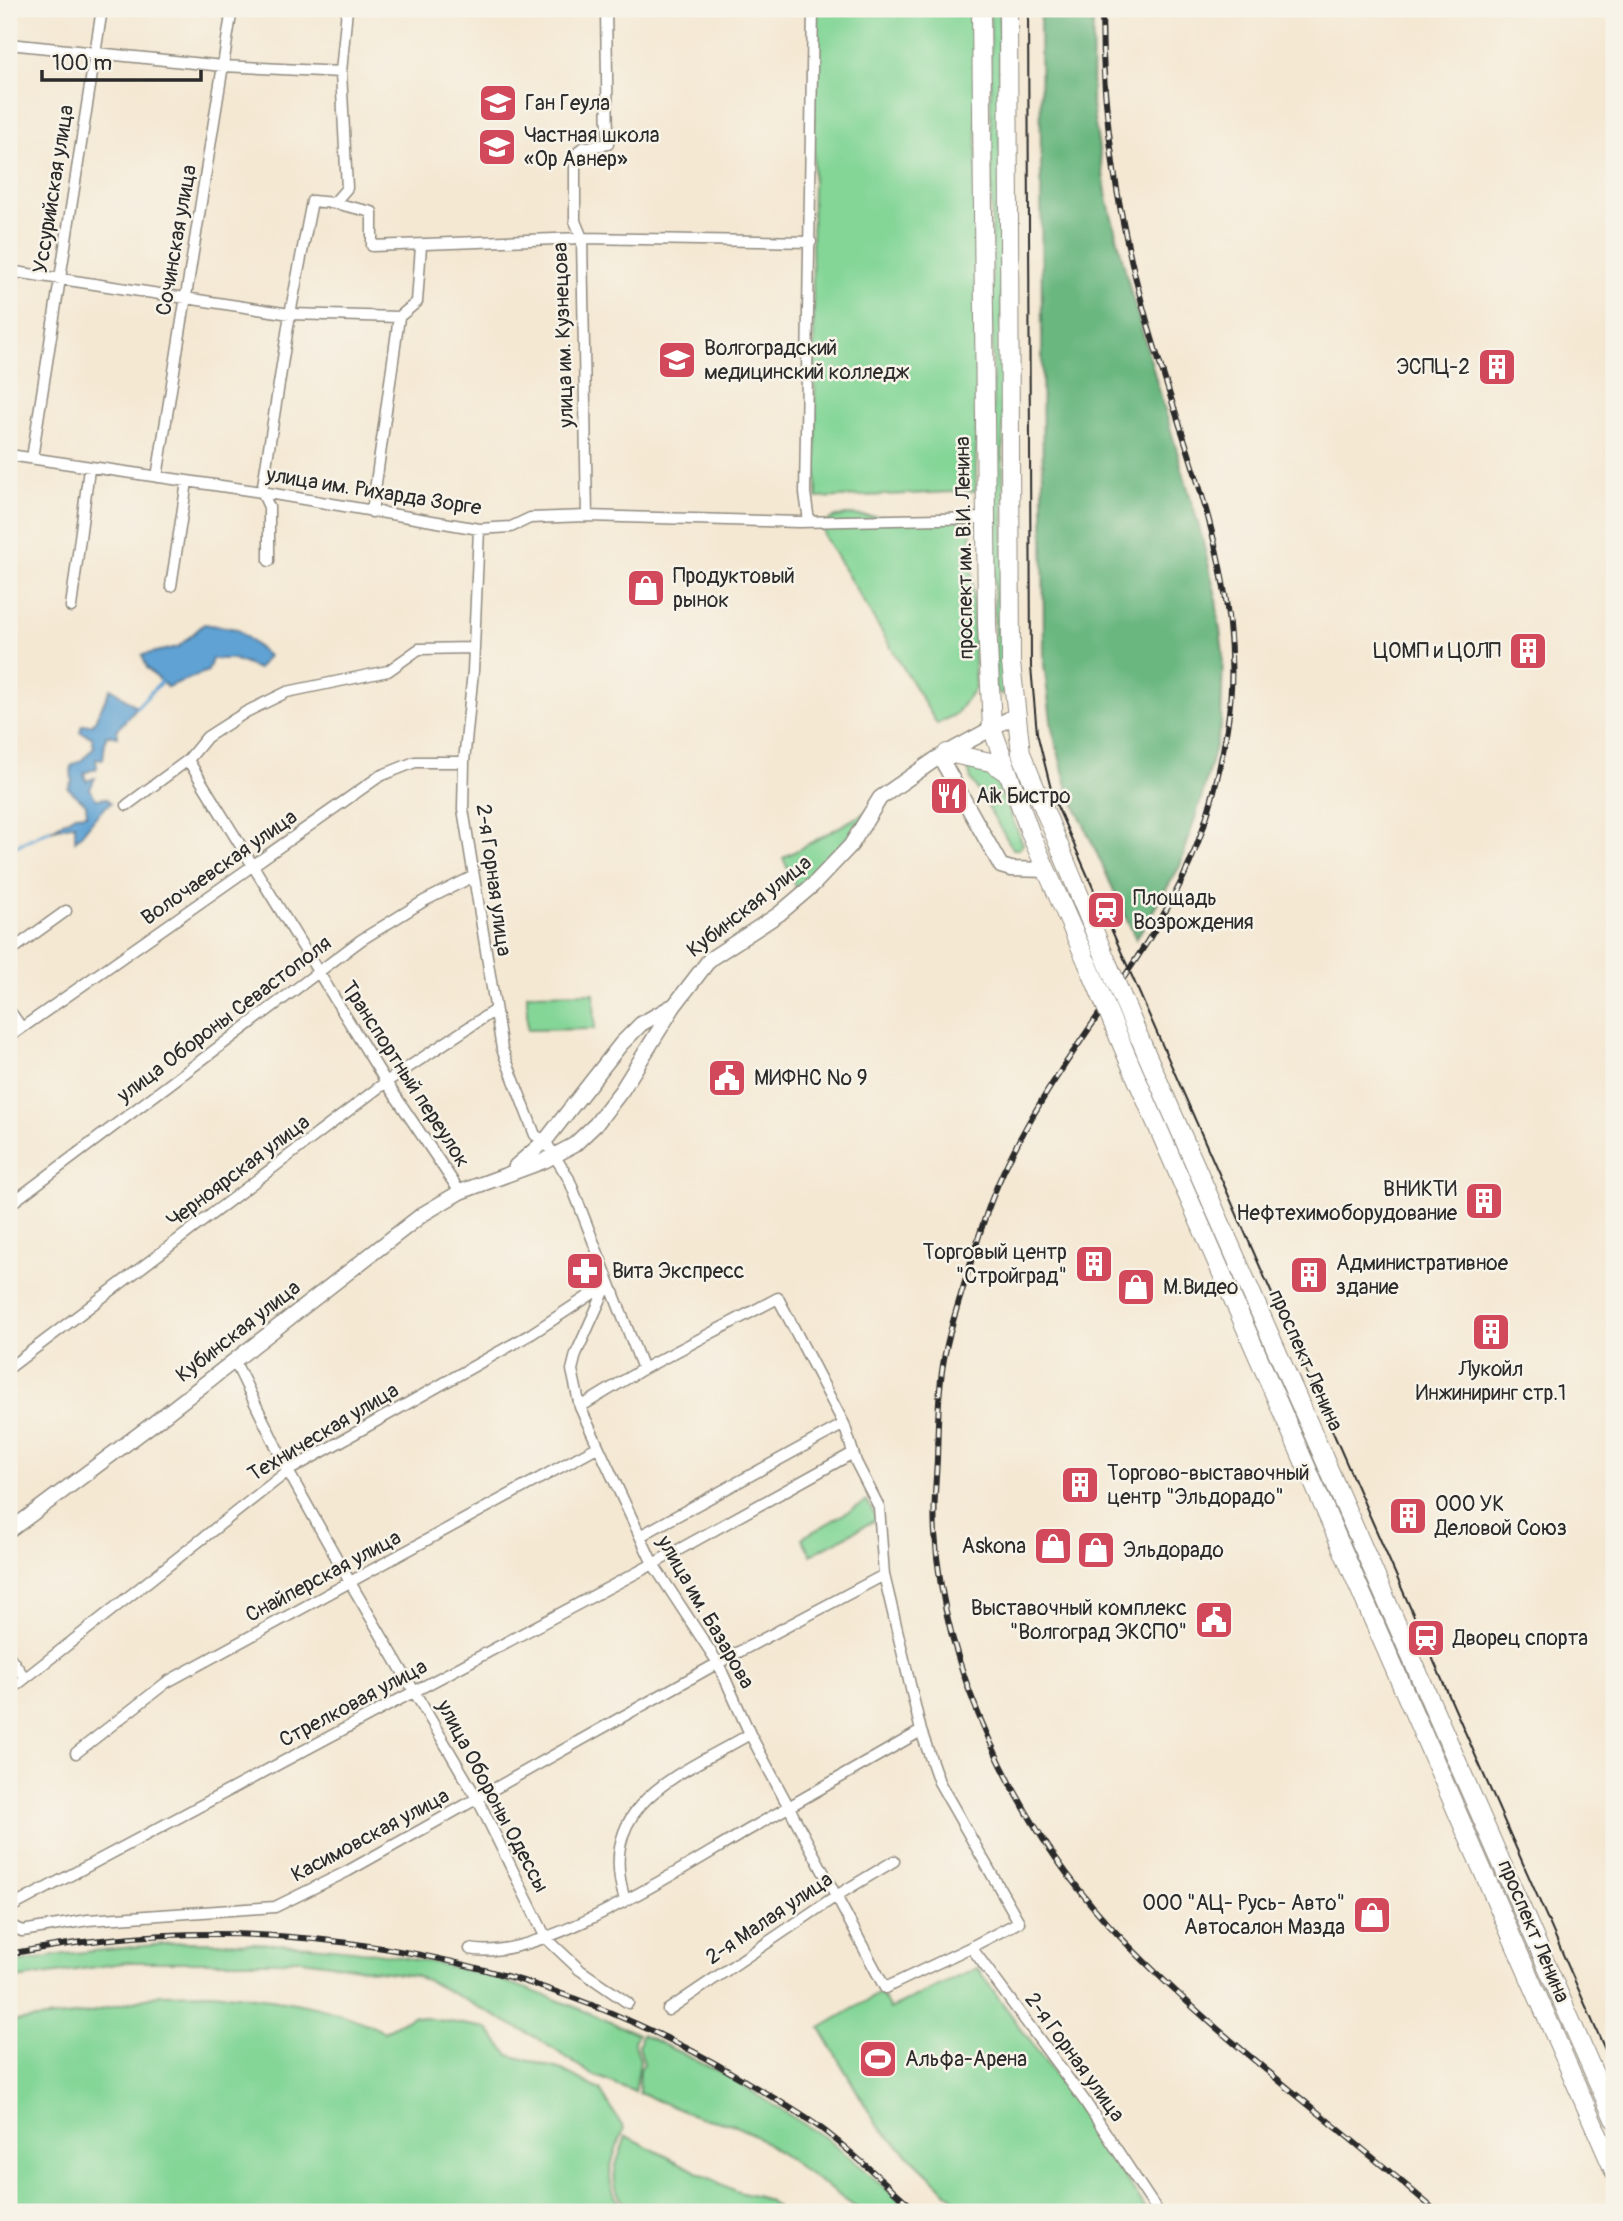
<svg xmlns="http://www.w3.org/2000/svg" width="1623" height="2221" font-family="Pangolin,sans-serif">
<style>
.green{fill:#84d697;stroke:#588061;stroke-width:2}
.forest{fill:#6bb780;stroke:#4b7156;stroke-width:2}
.water{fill:#5fa2d3;stroke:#45667f;stroke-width:2}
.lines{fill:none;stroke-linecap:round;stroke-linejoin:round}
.stream{stroke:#5fa2d3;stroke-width:3.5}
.minor-casing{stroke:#908a7f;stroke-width:13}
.tertiary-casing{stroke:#908a7f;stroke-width:17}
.primary-casing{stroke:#908a7f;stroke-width:20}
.minor{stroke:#fff;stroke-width:10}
.tertiary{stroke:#fff;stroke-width:14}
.primary{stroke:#fff;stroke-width:18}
.tram{stroke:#2b2b2b;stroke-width:2}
.rail-casing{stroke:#2b2b2b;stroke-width:6}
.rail{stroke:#f7f3e8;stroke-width:3.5;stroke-dasharray:10;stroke-linecap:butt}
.primary-bridge-casing{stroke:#908a7f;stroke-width:20;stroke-linecap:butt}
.primary-bridge{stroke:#fff;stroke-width:18}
.labels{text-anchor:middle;stroke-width:5;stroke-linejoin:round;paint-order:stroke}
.poi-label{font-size:21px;fill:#2b2b2b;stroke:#f7f3e8;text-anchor:start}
.street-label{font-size:21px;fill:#2b2b2b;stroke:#f7f3e8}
</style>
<rect width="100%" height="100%" fill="#f7f3e8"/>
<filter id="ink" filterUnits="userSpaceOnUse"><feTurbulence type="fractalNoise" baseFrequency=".0143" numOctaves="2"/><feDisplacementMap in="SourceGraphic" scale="14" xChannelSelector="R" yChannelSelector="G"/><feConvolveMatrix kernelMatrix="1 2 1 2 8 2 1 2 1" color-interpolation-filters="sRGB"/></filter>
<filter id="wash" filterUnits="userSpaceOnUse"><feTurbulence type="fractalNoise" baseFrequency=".00686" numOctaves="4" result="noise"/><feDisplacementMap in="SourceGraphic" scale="28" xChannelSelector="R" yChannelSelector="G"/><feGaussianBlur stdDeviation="1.57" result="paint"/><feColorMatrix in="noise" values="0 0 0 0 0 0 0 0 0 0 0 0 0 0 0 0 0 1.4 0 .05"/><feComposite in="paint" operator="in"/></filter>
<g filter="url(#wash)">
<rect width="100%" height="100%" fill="#f4e8d3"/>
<path class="green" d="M816,9H977L976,491L817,498L812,243Z
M990,9H999L1005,685L1001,696L995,689Z
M846,515L971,521L975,688L956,714L937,724L824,536L823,526L832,518Z
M966,762L992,771L1023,844L1019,849H1013L971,779Z
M868,811L850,843L799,895L783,858Z
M594,993L595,1029L527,1030V994Z
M867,1501L877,1519L811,1555L802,1538Z
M183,1942C282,1942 383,1947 479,1974C534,1989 586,2011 638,2034L634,2041L640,2060L635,2092L591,2074L537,2038L429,1981L415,1976L295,1959L279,1962H129L9,1980V1964L65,1954Z
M977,1968L1073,2100L1148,2212H968L877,2125L820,2028L880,1993L890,2009Z
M210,1993C269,1997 332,2005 384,2032L413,2016L487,2028L509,2055L562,2070L600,2090L624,2129C611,2164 600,2179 625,2212H9V2022L84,2014L161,1994Z
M642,2034L724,2074L829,2140L913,2212H862L755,2135L731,2124L701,2118L639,2093L640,2069L644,2064L639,2046Z
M626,2136L735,2191L769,2200L780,2212H630C605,2181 615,2169 626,2136Z"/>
<path class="forest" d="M1040,9H1093L1092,106L1107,198L1131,293L1201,534L1215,592L1223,653L1221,724L1202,796L1180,866L1136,939L1068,790L1052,728L1044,664Z"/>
<path class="water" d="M204,624L237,629L268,656L258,669L233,659H212L208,671L167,687L147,668L142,655L178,647Z
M111,688L137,707L117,730L118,737L106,735L103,759H96L97,768L84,773L86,781L95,778L90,789L96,799L106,798L111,803C95,813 89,828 75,841V824L50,830L75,815L87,814L86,804L68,788L72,781L71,766L83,759L94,747L92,737L80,732L82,725L93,724Z"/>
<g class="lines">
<path class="stream" d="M137,707L161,682
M9,849L50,830"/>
</g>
</g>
<g filter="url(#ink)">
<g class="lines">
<defs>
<path id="minor" d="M9,44L223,66L341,72
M334,203L372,212V246L582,238L811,242
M9,271L290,314L399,317L417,302L421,246
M9,455L262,492L479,529L511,527L530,518L587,516L799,522L986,518
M32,458L102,9
M157,477L232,9
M372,512L399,317
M587,516L582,238L575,221V156L582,148L608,144L606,9
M809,521L805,493L813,9
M479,529L473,671L464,762L463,809L502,1049L535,1135L545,1141L569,1179L643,1369
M269,561V507L262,492L290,314L312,201L334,203L347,188L341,72L347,9
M171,586L187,482
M71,607L89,469
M188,760L386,1082L460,1192
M127,805L188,760L207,737L246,712L287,692L388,671L419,649L473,648
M9,952L66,911
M9,1010L21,1027
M9,1037L380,776L415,762H464
M9,1205L361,940L424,901L472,877
M608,1283L576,1354L572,1370L580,1407L653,1564L718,1663L750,1734L885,1988L971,1947L1084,2100L1158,2212
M234,1360L288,1471L351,1584L478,1800L546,1938L580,1970L628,2003
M9,1368L386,1082L495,1010
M580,1407L643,1369L778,1298L844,1424L856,1462L879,1507L884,1575L921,1731L939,1782L1019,1922L971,1947
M640,1536L844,1424
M9,1656L25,1678
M9,1691L288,1471L531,1334L607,1284
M76,1753L167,1682L597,1447
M625,1900C594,1802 682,1774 750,1734
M9,1908L653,1564L853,1453
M9,1925L22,1931L88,1920L275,1907L348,1871L718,1663L884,1575
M470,1949C538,1964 688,1864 750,1829C807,1796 864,1764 921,1731
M668,2010L836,1896L894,1861"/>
<path id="tertiary" d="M940,757L1001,866L1011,869L1047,870
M516,1166L545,1141L621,1044L641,1024L671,1007
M9,1531L154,1423L423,1214L460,1192L544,1161L574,1145L596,1124L622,1090L674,1006L710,959L779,914L813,885L851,845L880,798L936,759L1016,715"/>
<path id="primary" d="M981,9L987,624L992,728L1031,835L1087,962
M1008,9L1011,663L1021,753L1102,950
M947,753L991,762L1007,773
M1139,1037L1614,2119
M1128,1059L1614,2171"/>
</defs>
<use href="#minor" class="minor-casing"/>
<use href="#tertiary" class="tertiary-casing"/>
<use href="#primary" class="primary-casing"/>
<use href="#minor" class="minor"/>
<use href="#tertiary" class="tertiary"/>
<use href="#primary" class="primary"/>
<path class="tram" d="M1028,9L1031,667L1037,733L1053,797L1614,2070"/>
<defs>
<path id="rail" d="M1102,9C1102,120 1118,221 1149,328C1186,456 1249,592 1227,728C1218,785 1202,843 1175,894C1126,986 1056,1064 1010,1158C991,1195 979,1235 967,1275C959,1302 949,1330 944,1359C938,1391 938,1425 937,1458C936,1483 933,1508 935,1533C943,1670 1017,1824 1109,1925C1208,2032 1328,2116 1437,2212
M9,1954C259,1905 522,1947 742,2079C771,2097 804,2114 831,2136C861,2160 889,2187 918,2212"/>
</defs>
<use href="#rail" class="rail-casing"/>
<use href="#rail" class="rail"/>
<defs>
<path id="primary-bridge" d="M1102,950L1139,1037
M1087,962L1128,1059"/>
</defs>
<use href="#primary-bridge" class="primary-bridge-casing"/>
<use href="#primary-bridge" class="primary-bridge"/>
</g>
</g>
<defs>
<symbol id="school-square" viewBox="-11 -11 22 22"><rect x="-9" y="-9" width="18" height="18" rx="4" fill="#d1495b" stroke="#f7f3e8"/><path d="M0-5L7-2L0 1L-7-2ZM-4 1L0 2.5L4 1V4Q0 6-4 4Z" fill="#fff"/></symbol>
<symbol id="university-square" viewBox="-11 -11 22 22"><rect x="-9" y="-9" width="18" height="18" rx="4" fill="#d1495b" stroke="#f7f3e8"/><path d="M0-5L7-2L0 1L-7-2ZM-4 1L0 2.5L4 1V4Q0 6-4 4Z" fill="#fff"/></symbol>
<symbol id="building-square" viewBox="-11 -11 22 22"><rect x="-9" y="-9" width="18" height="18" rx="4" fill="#d1495b" stroke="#f7f3e8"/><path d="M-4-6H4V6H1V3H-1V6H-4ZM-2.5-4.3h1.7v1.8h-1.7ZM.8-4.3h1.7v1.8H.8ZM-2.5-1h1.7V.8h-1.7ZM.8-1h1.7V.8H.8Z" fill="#fff"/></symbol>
<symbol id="shop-square" viewBox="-11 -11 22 22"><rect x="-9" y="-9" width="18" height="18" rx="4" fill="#d1495b" stroke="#f7f3e8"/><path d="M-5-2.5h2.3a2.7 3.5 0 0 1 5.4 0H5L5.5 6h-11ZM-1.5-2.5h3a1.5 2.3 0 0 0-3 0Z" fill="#fff"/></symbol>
<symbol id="restaurant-square" viewBox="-11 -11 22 22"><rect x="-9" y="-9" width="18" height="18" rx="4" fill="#d1495b" stroke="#f7f3e8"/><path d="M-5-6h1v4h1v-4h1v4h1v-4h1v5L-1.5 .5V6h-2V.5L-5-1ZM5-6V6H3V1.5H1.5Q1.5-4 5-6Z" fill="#fff"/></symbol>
<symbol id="station-square" viewBox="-11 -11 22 22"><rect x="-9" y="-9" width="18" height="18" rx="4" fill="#d1495b" stroke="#f7f3e8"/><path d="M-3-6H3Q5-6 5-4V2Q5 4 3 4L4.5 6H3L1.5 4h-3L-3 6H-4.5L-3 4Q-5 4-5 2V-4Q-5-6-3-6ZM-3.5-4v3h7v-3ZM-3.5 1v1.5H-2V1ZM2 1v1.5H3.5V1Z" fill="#fff"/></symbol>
<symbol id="civic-square" viewBox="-11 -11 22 22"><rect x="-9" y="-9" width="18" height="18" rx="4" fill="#d1495b" stroke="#f7f3e8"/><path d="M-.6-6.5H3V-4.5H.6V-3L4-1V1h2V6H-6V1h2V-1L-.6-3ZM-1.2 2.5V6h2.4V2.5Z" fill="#fff"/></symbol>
<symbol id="pharmacy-square" viewBox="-11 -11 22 22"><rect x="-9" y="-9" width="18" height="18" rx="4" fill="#d1495b" stroke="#f7f3e8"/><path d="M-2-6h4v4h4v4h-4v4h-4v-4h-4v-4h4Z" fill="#fff"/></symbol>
<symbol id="stadium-square" viewBox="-11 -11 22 22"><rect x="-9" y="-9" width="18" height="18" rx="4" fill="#d1495b" stroke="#f7f3e8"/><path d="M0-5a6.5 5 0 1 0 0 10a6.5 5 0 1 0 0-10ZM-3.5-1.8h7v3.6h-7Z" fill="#fff"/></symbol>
</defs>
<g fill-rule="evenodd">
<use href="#school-square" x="476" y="81" width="44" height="44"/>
<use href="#school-square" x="475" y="125" width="44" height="44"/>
<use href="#university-square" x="655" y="338" width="44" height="44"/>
<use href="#building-square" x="1475" y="345" width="44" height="44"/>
<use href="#shop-square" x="624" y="566" width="44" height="44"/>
<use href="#building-square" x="1506" y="629" width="44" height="44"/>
<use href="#restaurant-square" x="927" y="774" width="44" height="44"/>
<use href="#station-square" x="1084" y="888" width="44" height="44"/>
<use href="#civic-square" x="705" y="1056" width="44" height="44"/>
<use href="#building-square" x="1462" y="1179" width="44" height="44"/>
<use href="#building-square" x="1072" y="1242" width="44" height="44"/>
<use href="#pharmacy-square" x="563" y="1249" width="44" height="44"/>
<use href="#building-square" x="1287" y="1253" width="44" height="44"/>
<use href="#shop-square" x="1114" y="1265" width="44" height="44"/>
<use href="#building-square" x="1469" y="1310" width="44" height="44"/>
<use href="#building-square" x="1058" y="1463" width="44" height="44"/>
<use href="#building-square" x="1386" y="1494" width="44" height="44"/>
<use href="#shop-square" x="1031" y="1524" width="44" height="44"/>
<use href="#shop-square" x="1074" y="1528" width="44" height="44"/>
<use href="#civic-square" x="1192" y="1598" width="44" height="44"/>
<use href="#station-square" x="1404" y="1616" width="44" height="44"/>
<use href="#shop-square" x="1350" y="1893" width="44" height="44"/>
<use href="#stadium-square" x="856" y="2037" width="44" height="44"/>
</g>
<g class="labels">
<g class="poi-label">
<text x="525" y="110">Ган Геула</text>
<text x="524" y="142">Частная школа<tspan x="524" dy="24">«Ор Авнер»</tspan></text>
<text x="704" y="355">Волгоградский<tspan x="704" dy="24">медицинский колледж</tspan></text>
<text x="1470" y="374" text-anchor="end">ЭСПЦ-2</text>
<text x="673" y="583">Продуктовый<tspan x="673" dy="24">рынок</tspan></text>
<text x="1501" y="658" text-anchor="end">ЦОМП и ЦОЛП</text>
<text x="976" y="803">Aik Бистро</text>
<text x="1133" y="905">Площадь<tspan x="1133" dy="24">Возрождения</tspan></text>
<text x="754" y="1085">МИФНС № 9</text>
<text x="1457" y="1196" text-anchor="end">ВНИКТИ<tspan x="1457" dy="24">Нефтехимоборудование</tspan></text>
<text x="1067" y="1259" text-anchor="end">Торговый центр<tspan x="1067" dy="24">"Стройград"</tspan></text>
<text x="1336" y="1270">Административное<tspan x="1336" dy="24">здание</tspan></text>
<text x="612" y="1278">Вита Экспресс</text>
<text x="1163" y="1294">М.Видео</text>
<text x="1491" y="1376" text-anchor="middle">Лукойл<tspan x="1491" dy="24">Инжиниринг стр.1</tspan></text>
<text x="1107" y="1480">Торгово-выставочный<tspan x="1107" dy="24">центр "Эльдорадо"</tspan></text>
<text x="1435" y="1511">ООО УК<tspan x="1435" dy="24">Деловой Союз</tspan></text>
<text x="1026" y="1553" text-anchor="end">Askona</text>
<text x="1123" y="1557">Эльдорадо</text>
<text x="1187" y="1615" text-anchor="end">Выставочный комплекс<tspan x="1187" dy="24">"Волгоград ЭКСПО"</tspan></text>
<text x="1453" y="1645">Дворец спорта</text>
<text x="1345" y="1910" text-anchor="end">ООО "АЦ- Русь- Авто"<tspan x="1345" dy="24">Автосалон Мазда</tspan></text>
<text x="905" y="2066">Альфа-Арена</text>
</g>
<g class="street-label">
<text transform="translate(53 189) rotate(-81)" y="7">Уссурийская улица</text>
<text transform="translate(176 240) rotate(-80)" y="7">Сочинская улица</text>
<text transform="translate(563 335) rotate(-92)" y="7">улица им. Кузнецова</text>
<text transform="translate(374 491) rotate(9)" y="7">улица им. Рихарда Зорге</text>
<text transform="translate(964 548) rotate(-91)" y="7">проспект им. В.И. Ленина</text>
<text transform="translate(219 867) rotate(-35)" y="7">Волочаевская улица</text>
<text transform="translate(494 880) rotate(82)" y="7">2-я Горная улица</text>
<text transform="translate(749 906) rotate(-38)" y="7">Кубинская улица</text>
<text transform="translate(224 1019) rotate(-37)" y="7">улица Обороны Севастополя</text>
<text transform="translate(406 1074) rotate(57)" y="7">Транспортный переулок</text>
<text transform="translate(238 1171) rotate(-37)" y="7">Черноярская улица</text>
<text transform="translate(238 1331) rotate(-38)" y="7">Кубинская улица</text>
<text transform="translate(1306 1360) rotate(66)" y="7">проспект Ленина</text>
<text transform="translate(323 1432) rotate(-31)" y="7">Техническая улица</text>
<text transform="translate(323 1576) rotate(-28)" y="7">Снайперская улица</text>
<text transform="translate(706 1612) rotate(60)" y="7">улица им. Базарова</text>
<text transform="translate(353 1703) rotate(-28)" y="7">Стрелковая улица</text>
<text transform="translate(493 1796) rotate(62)" y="7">улица Обороны Одессы</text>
<text transform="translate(370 1835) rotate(-28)" y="7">Касимовская улица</text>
<text transform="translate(769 1918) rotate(-34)" y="7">2-я Малая улица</text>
<text transform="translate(1534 1931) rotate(67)" y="7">проспект Ленина</text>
<text transform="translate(1075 2057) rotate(54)" y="7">2-я Горная улица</text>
</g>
</g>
<rect width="1623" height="2221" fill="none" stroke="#f7f3e8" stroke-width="35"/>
<path d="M42 70v10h159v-10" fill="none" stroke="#2b2b2b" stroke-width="3.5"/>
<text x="52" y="70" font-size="21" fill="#2b2b2b" stroke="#f7f3e8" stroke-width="5" paint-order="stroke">100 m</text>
</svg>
